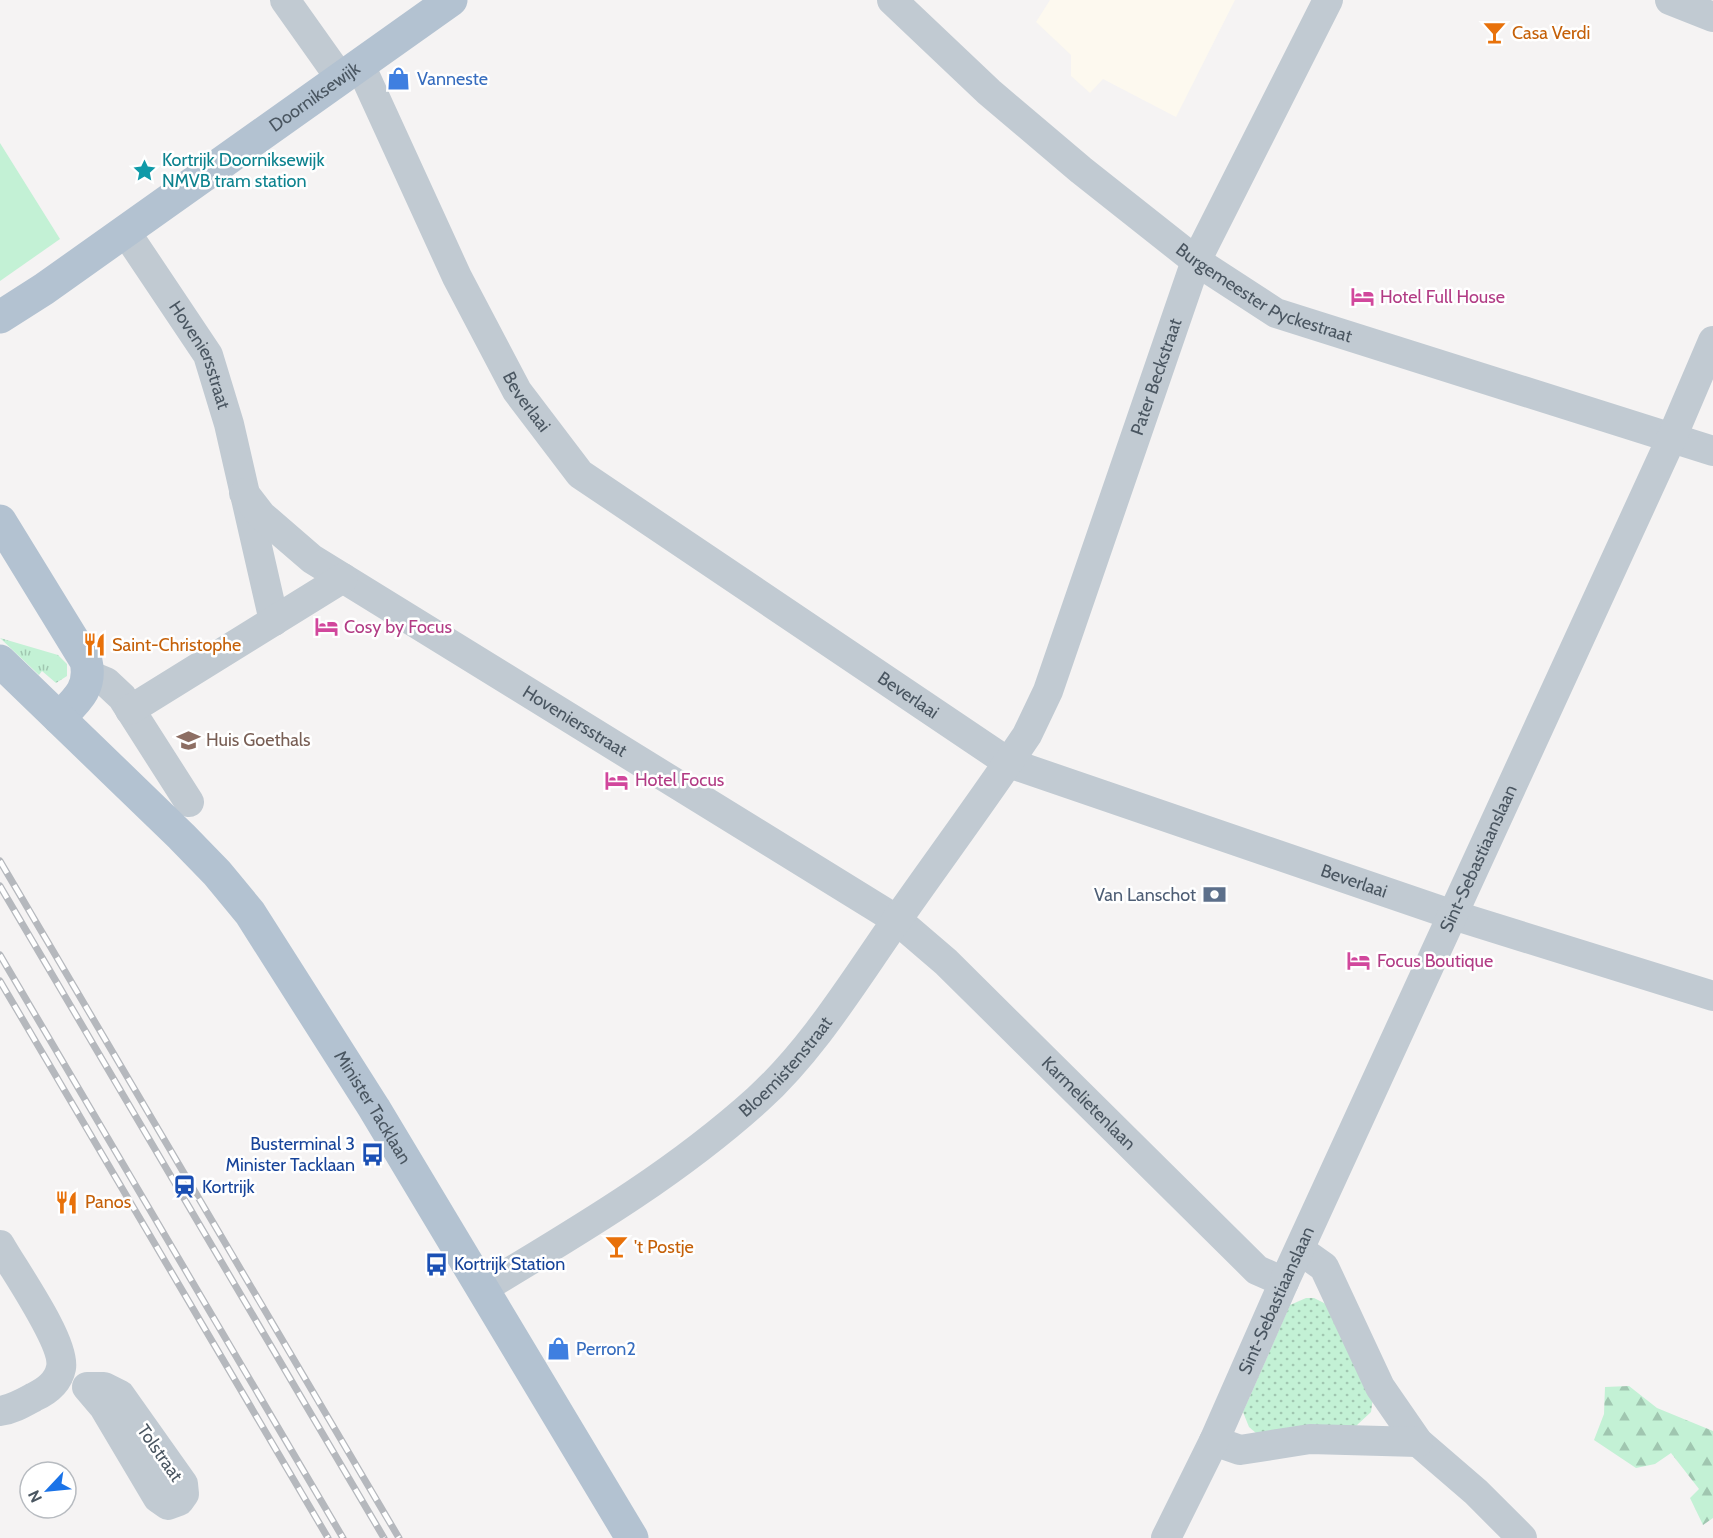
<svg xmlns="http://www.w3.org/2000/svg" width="1713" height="1538" font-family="Cabin,sans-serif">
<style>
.commercial{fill:#fdf9ef}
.grass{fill:url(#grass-tufts)}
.forest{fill:url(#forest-firs)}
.park{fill:url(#park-dots)}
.garden{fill:#c3f1d5}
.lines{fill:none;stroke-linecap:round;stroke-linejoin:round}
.minor{stroke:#c1cad2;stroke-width:30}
.major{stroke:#b3c2d1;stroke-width:33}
.rail-casing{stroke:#b5b8bd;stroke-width:7}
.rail{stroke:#fff;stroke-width:4.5;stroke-dasharray:14;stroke-linecap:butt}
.labels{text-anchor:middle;stroke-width:5;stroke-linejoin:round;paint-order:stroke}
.food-label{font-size:18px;fill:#c56008;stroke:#fff;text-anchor:start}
.shop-label{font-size:18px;fill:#366cbe;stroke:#fff;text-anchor:start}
.street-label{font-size:18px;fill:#4a5661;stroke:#fff}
.culture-label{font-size:18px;fill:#0d838f;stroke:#fff;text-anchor:start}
.hotel-label{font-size:18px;fill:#b23c85;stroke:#fff;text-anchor:start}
.education-label{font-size:18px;fill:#785e54;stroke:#fff;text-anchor:start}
.service-label{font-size:18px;fill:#4e5e75;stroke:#fff;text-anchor:end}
.transit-label{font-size:18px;fill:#164399;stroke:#fff;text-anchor:start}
</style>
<defs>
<pattern id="grass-tufts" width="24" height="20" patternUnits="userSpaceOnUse" patternTransform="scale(1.5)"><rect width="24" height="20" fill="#c3f1d5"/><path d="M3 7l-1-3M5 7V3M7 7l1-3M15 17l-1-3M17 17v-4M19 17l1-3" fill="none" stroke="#a0c6b0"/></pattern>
<pattern id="forest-firs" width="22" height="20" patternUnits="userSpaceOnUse" patternTransform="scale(1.5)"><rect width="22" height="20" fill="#c3f1d5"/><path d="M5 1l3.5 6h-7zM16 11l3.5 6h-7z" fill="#a0c6b0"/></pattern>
<pattern id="park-dots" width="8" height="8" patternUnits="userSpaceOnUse" patternTransform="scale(1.5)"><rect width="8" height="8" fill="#c3f1d5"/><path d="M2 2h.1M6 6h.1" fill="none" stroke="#a0c6b0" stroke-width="1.8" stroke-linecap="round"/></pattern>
</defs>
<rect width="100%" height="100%" fill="#f5f3f3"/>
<path class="commercial" d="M1050,0H1235L1176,117L1103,79L1090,93L1071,76V55L1036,22Z"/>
<path class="grass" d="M0,638L58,655L67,664V676L56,683L42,671L39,675Z"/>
<path class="forest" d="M1629,1386L1657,1408L1713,1431V1518L1703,1525L1690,1498L1699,1489L1671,1453L1655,1464L1636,1468L1594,1440L1604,1414L1605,1387Z"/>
<path class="park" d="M1306,1298H1314L1328,1305L1373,1398L1371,1412L1356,1426L1256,1433L1249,1427L1243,1412L1290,1305Z"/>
<path class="garden" d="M0,143L60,239L0,281Z"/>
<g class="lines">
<g class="minor">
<path d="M285,0L341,79"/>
<path id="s1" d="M892,0L989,92L1081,170L1196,261L1276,313L1713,451"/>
<path d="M1670,0L1713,17"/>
<path id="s2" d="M360,65L457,277L517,391L580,474L1009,763L1453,915L1713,996"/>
<path id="s3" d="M125,231L208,355L229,424L274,621"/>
<path id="s4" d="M244,493L261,515L312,559L897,920L946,962L1257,1270L1284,1282"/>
<path d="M89,675L106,682L122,697L189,802"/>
<path d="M130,710L343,578"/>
<path d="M0,1245C14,1270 66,1343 61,1368C58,1383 47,1391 34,1397C23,1403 13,1409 0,1411"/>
<path d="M1300,1250L1324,1267L1380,1387L1418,1442L1476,1492L1522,1538"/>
<path id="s5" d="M482,1289C578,1231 674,1175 758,1099C812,1050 852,984 894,924C938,861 984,799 1027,735L1048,691L1196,261L1328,0"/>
<path d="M87,1387H104L120,1395L183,1484L184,1494L179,1501L168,1505L158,1498L104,1407Z"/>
<path d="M1214,1441L1240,1450L1310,1439L1418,1442"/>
<path id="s6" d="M1166,1538L1214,1441L1284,1282L1672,437L1713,341"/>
</g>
<g class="major">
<path id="s7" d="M0,317L44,289L451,0"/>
<path d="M0,521L86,661C92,688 77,700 59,718"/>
<path id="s8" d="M0,661L181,836L217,873L250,913L374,1108L632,1538"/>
</g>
<defs>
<path id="rail" d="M0,861L399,1538
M0,886L384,1538
M0,955L343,1538
M0,981L328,1538"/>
</defs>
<use href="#rail" class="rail-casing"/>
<use href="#rail" class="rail"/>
</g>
<defs>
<symbol id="bar-bare" viewBox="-9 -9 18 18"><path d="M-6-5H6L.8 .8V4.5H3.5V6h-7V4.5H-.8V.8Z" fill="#e8710a" stroke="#fff" stroke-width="2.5" paint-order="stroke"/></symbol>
<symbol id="shop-bare" viewBox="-9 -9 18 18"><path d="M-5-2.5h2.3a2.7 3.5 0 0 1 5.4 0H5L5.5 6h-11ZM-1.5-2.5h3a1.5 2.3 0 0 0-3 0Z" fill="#3f7fe0" stroke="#fff" stroke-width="2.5" paint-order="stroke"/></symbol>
<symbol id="sight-bare" viewBox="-9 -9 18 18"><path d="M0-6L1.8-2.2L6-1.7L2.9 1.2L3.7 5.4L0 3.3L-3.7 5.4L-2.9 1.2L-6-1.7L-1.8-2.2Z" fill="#0f9aa8" stroke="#fff" stroke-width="2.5" paint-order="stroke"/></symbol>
<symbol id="hotel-bare" viewBox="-9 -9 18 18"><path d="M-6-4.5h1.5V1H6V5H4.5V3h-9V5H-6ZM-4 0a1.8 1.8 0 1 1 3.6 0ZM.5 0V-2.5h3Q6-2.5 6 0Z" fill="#d1479c" stroke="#fff" stroke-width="2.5" paint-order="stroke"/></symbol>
<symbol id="restaurant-bare" viewBox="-9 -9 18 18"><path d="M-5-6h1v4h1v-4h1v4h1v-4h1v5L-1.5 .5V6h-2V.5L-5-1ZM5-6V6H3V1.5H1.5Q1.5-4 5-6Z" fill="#e8710a" stroke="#fff" stroke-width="2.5" paint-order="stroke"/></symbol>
<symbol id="university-bare" viewBox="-9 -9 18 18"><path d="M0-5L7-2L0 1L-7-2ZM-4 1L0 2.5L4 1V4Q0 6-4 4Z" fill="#8d6e63" stroke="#fff" stroke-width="2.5" paint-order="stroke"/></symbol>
<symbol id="bank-bare" viewBox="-9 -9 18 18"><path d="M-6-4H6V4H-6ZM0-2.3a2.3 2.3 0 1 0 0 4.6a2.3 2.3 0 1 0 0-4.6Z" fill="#5c6f8a" stroke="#fff" stroke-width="2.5" paint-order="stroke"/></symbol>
<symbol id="bus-bare" viewBox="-9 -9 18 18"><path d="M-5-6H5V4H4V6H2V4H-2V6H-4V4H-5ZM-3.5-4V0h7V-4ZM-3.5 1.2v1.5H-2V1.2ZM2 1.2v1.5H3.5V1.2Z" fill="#1a4fb4" stroke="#fff" stroke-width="2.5" paint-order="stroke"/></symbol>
<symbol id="station-bare" viewBox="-9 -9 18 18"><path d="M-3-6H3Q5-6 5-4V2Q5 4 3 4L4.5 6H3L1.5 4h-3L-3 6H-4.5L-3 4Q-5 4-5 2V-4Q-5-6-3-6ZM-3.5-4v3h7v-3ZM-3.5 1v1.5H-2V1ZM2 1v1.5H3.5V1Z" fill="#1a4fb4" stroke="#fff" stroke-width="2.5" paint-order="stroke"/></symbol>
</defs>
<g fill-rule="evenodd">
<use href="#bar-bare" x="1478" y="16" width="33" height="33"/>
<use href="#shop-bare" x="382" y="62" width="33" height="33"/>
<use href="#sight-bare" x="128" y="154" width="33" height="33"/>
<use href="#hotel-bare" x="1346" y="280" width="33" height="33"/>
<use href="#hotel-bare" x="310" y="610" width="33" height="33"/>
<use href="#restaurant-bare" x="78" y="628" width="33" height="33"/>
<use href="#university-bare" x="172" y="724" width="33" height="33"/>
<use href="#hotel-bare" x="600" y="764" width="33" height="33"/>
<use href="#bank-bare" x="1198" y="878" width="33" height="33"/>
<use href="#hotel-bare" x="1342" y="944" width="33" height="33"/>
<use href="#bus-bare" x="356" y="1138" width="33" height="33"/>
<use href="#station-bare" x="168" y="1170" width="33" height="33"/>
<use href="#restaurant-bare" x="50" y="1186" width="33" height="33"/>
<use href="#bar-bare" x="600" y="1230" width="33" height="33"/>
<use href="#bus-bare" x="420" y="1248" width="33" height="33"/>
<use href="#shop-bare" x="542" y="1332" width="33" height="33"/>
</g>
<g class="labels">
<g class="food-label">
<text x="1512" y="39">Casa Verdi</text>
<text x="112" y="651">Saint-Christophe</text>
<text x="85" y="1208">Panos</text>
<text x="634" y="1253">'t Postje</text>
</g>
<g class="shop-label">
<text x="417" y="85">Vanneste</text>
<text x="576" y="1355">Perron2</text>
</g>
<g class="street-label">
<text dy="6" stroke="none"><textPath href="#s7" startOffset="384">Doorniksewijk</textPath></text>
<text dy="6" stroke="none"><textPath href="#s1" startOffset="477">Burgemeester Pyckestraat</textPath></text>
<text dy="6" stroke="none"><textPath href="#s3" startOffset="146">Hoveniersstraat</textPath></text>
<text dy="6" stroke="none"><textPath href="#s5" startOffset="1170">Pater Beckstraat</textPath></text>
<text dy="6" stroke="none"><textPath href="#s2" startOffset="376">Beverlaai</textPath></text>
<text dy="6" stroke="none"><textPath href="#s2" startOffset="862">Beverlaai</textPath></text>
<text dy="6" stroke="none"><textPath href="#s4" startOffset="404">Hoveniersstraat</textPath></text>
<text dy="6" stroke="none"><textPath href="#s6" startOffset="748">Sint-Sebastiaanslaan</textPath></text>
<text dy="6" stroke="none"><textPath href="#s2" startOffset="1348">Beverlaai</textPath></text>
<text dy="6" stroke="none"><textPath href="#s5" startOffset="378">Bloemistenstraat</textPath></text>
<text dy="6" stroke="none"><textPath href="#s4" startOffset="1048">Karmelietenlaan</textPath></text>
<text dy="6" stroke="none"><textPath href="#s8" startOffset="585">Minister Tacklaan</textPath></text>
<text dy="6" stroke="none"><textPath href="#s6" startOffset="262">Sint-Sebastiaanslaan</textPath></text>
<text transform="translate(160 1453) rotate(55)" y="6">Tolstraat</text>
</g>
<g class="culture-label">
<text x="162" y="166">Kortrijk Doorniksewijk<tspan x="162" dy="21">NMVB tram station</tspan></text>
</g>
<g class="hotel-label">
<text x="1380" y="303">Hotel Full House</text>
<text x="344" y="633">Cosy by Focus</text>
<text x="635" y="786">Hotel Focus</text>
<text x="1377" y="967">Focus Boutique</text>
</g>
<g class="education-label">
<text x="206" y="746">Huis Goethals</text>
</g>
<g class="service-label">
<text x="1196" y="901">Van Lanschot</text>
</g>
<g class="transit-label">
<text x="355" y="1150" text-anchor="end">Busterminal 3<tspan x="355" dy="21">Minister Tacklaan</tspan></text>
<text x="202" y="1193">Kortrijk</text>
<text x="454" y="1270">Kortrijk Station</text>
</g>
</g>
<g transform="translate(48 1490) rotate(244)"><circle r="28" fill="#ffffff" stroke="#b7bbc0" stroke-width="1.5"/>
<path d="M0-4.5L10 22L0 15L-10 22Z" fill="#1a73e8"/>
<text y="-9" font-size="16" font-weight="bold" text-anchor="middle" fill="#4a5661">N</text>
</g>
</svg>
